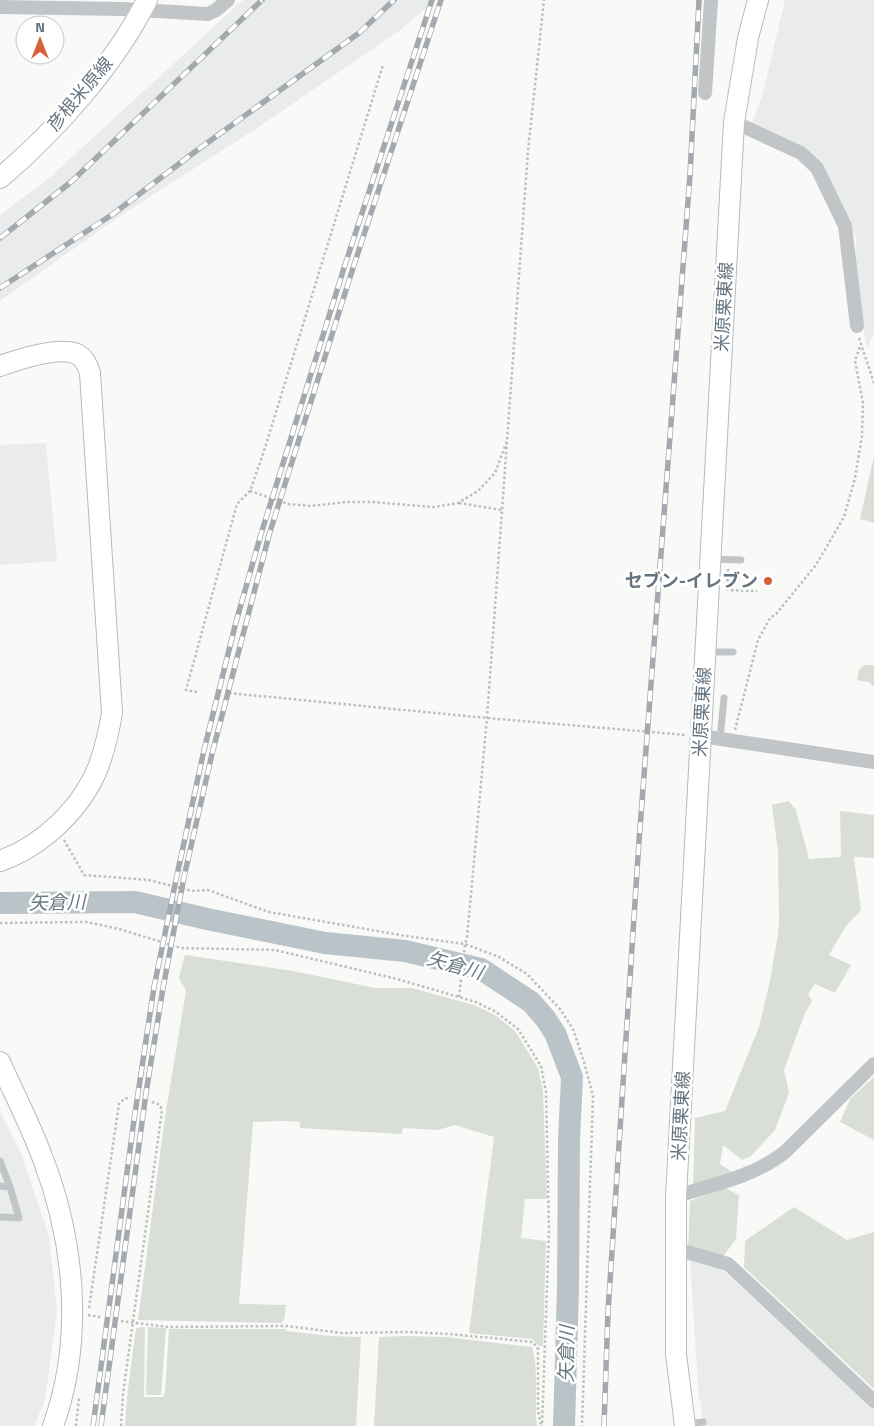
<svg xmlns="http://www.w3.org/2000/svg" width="874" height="1426" font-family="'Titillium Web','Noto Sans JP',sans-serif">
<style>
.built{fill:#eaebeb}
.green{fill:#d9ded7}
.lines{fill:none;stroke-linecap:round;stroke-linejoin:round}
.river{stroke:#bac4c8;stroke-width:22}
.secondary-casing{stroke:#b6babf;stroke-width:22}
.path{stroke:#bbbec0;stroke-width:2.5;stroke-dasharray:2.5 2.5;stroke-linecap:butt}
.lane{stroke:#c1c5c8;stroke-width:7}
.street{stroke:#c1c5c8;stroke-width:14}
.secondary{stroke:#fff;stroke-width:20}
.rail-casing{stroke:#a3a9ae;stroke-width:5.5}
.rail{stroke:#fff;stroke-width:4;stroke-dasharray:11;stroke-linecap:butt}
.poi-dot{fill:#d6613b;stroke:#fff;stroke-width:2}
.labels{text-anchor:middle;stroke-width:5;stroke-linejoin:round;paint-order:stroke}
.street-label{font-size:18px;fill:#667480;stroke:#fff}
.poi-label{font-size:18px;font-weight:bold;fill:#667480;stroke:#fff;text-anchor:end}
.water-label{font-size:19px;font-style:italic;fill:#677981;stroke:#fff}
</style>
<rect width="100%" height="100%" fill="#f9f9f7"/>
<path class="built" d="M243,0H436L399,31L257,128L117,218L0,301V215L49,178Z
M785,0H874V333L867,348L856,289V238L836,193L821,168L751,126L762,97Z
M46,443L57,561L0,565V445Z
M0,1111L21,1153L49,1236L57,1312L45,1400L34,1426H0Z
M690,1259L721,1269L874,1409V1426H703L701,1401H699Z"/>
<path class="green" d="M874,456V523L860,519Z
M864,665H874V686H872L871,683L857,680L859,670Z
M789,801L796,810L809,859L841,857L840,811L874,815V858L854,857L861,910L846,926L829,955L851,965L835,993L815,984L808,994L812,1001L805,1013L784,1070L789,1093L775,1130L751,1156L742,1160L723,1145L720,1164L734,1173L693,1187L695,1118L725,1111L759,1027L770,981L778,934L779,922L778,852L772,805Z
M185,955L293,971L375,988H412L474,1005L495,1015L515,1031L538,1068L543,1091L547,1199H525L521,1238L546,1241L543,1346H539L532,1339L469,1333L494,1137L455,1125L438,1130L403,1128L402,1134L300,1128V1122L286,1121L253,1122L239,1304L286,1305L284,1320L281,1323L138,1320L165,1117L186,991L179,978Z
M874,1077V1140L840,1122L850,1099Z
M725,1188L739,1195L736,1239L722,1258L688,1250L690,1201Z
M794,1207L847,1240L874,1232V1389L744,1267L745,1241Z
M145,1327L144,1397H163L165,1392L169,1329H286V1331L330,1336L361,1337L356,1426H125L127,1397L136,1328Z
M148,1327L166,1328L161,1395H146Z
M404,1336L445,1337L532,1347C539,1368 534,1402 537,1426H374L379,1337Z"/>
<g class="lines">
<path class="river" d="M0,903L135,902L207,919L325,943L405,951L481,969L531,1002L545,1018L555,1033L572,1077L569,1140L568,1289L564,1426"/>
<defs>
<path id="secondary" d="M0,178C55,132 115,64 147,0
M0,366C17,360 59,346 77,354C84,358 88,365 90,373L112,713C109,731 105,748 99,765C83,807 43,846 0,861
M0,1062C14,1094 31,1126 43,1159C75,1243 84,1340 53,1426
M685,1426L676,1354V1196L734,122L748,38L758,0"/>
</defs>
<use href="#secondary" class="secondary-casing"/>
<path class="path" d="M859,338L874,383
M250,491L288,504L311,506L346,502H371L434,507L458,503L478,491L495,473L507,441
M459,503L502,510
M728,569L727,590L757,591
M197,692L186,690L237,504L250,491L264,451L383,65
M229,693L487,718L686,735
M735,730L758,640L770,618L776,614L816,565L844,517L855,478L862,436L863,403L855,361L860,346
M64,840L84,875L149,880L192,891L208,890L269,912L406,936L465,944L499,957L527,974L560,1009L573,1029L584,1062L593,1096L582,1426
M0,923L87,922L119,929L181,948L275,950L397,979L476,1002L496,1012L518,1029L541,1066L546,1092L549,1230L542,1426
M459,997L465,944L467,938L487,718L528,151L544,0
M89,1308L119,1104L125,1098L130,1099
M88,1315L100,1317
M121,1321L168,1327L287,1326L342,1333L408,1332L450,1334L533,1342L538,1349V1410L541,1425
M76,1426L79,1398
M121,1426L123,1394L162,1110C160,1104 157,1103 151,1102"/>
<path class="lane" d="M711,559L741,560
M708,652H733
M720,739L724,698
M0,1161L10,1187L19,1218L0,1217
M0,1186L10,1187
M686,1424L703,1422"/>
<path class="street" d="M0,7L122,9L208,14L216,10L228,0
M705,93L711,0
M734,122L801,153L817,168L845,226L857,326
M701,736L874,762
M676,1196C713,1185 755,1176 785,1152L874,1064
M676,1249L728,1264L874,1401"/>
<use href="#secondary" class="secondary"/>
<defs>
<path id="rail" d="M0,238L71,182L262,0
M0,288L113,214L196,151L359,33L394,0
M93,1426L134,1120L154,987L177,875L204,750L236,622L261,534L344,268L432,0
M101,1426L146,1093L163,988L184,877L212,754L269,535L352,271L441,0
M604,1426L608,1312L639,841L690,175L699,0"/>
</defs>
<use href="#rail" class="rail-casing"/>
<use href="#rail" class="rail"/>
</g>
<circle class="poi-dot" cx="768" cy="581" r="5"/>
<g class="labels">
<g class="street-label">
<text transform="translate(80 94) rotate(-50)" y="6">彦根米原線</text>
<text transform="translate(724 307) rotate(-87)" y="6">米原栗東線</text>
<text transform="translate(702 712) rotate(-87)" y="6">米原栗東線</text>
<text transform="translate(681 1116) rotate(-87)" y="6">米原栗東線</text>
</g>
<g class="poi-label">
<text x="758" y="587">セブン-イレブン</text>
</g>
<g class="water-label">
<text transform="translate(57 902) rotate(-1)" y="7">矢倉川</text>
<text transform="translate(455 965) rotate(16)" y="7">矢倉川</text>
<text transform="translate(566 1354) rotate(-89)" y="7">矢倉川</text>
</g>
</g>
<g transform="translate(40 40)"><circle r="24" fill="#ffffff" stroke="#c2c7cc"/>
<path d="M0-4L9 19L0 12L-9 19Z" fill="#d6613b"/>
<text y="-8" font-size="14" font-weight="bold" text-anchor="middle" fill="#667480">N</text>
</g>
</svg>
